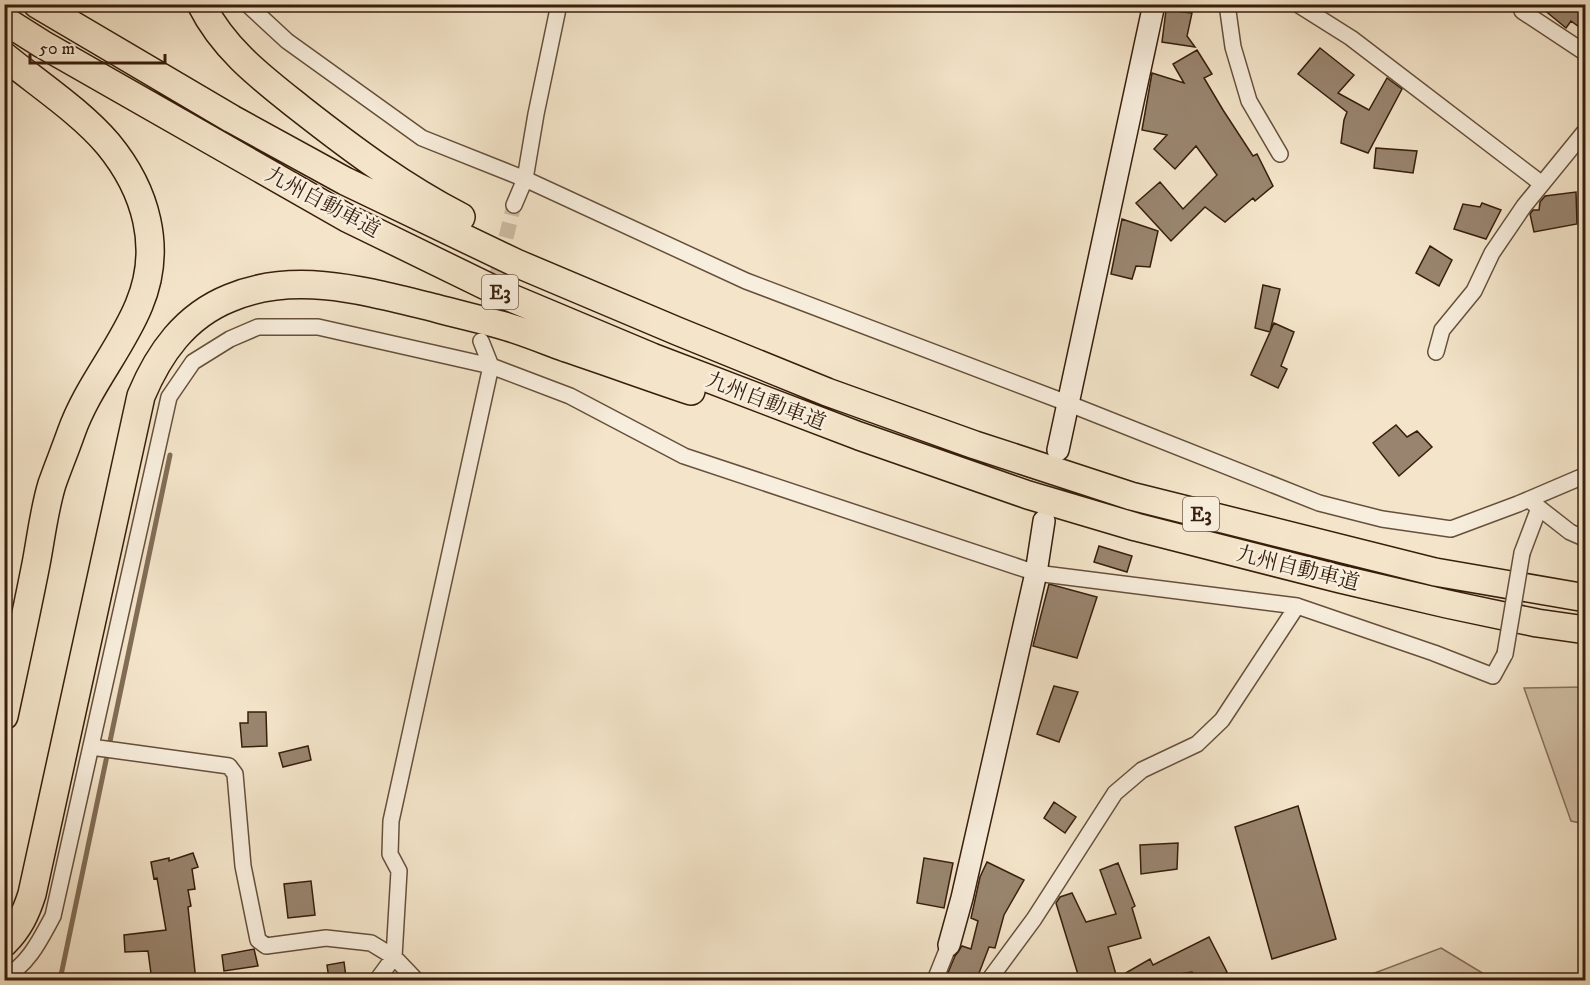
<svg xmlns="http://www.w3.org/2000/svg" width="1590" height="985" font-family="'IM FELL DW Pica','Noto Serif JP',serif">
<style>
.green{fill:#d4c3aa;stroke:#86705b;stroke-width:1.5}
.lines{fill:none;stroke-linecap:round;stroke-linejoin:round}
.stream{stroke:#826d57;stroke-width:5}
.building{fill:#99856f;stroke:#371e0c;stroke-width:1.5}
.street-tunnel{stroke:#cebda4;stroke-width:15;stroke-dasharray:15 8;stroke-linecap:butt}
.street-casing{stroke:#66503c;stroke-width:18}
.secondary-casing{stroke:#371e0c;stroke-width:24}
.highway-casing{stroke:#371e0c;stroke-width:30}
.street{stroke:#f8eedd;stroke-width:15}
.secondary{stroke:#f8eedd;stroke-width:21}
.highway{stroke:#f4e5ca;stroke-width:27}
.street-bridge-casing{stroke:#66503c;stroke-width:18;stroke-linecap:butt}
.street-bridge{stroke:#f8eedd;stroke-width:15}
.labels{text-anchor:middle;stroke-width:5;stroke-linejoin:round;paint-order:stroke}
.shield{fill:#f8eedd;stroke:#715c4b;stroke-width:1.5}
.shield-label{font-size:20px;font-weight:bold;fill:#371e0c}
.street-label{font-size:21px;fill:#371e0c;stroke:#f8eedd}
</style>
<rect width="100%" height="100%" fill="#f4e5ca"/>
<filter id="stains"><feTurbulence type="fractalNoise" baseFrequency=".00333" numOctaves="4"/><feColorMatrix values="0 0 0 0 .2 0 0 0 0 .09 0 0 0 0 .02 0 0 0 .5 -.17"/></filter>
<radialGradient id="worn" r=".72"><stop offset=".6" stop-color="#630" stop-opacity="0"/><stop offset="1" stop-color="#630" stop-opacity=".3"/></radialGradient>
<path class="green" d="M1585,687H1586L1585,824L1571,821L1524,688Z
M1441,948L1494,980H1356Z"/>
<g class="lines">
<path class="stream" d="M60,980L170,455"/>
</g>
<path class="building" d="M1537,4H1586V32L1571,21L1566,28Z
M1166,10L1192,13L1187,36L1195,47L1162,42Z
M1320,48L1354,75L1338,93L1369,110L1387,78L1402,89L1368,153L1341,143L1344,120L1347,112L1298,74Z
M1197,50L1212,74L1204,78L1223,110L1253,156L1257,154L1273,186L1255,201L1253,198L1225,222L1205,207L1171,241L1136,203L1160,182L1183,209L1217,175L1196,146L1175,169L1154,149L1167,135L1142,130L1152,73L1184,83L1173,64Z
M1376,148L1417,151L1413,173L1374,168Z
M1576,192L1577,224L1534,232L1530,214L1533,210H1539L1540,202L1545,196Z
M1482,203L1501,210L1486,239L1454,229L1463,204L1480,207Z
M1122,219L1158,231L1150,267L1136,266L1132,279L1111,274Z
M1430,246L1452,260L1439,286L1416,273Z
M1263,285L1280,289L1270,332L1255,328Z
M1274,323L1294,332L1281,366L1287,369L1278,388L1251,375Z
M1396,425L1407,437L1417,431L1432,447L1399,476L1373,443Z
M1099,546L1132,556L1127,572L1094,562Z
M1049,584L1097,597L1077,658L1033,646Z
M1054,686L1078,692L1059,742L1037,734Z
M248,712H266L267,746L242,747L240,723H248Z
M308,746L311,760L283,767L279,753Z
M1054,802L1076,817L1065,833L1044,818Z
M1298,806L1336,939L1272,959L1235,827Z
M1178,843L1177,869L1141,874L1140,845Z
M193,853L198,867L192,869L195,889L188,890L191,906L188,907L196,981H152L148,951L125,952L124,935L166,930L157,878L154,879L151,862L169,858V861Z
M924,858L953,863L944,908L917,903Z
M987,862L1024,880L1004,915L995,948L989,947L976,981H960L947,975L955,956L962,946L971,949L978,921L971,918L980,877Z
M1118,863L1135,906L1132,908L1141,938L1108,947L1117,978L1150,959L1153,965L1209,937L1227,972L1214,981H1196L1192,972L1159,977V981H1080L1056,903L1060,897L1072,893L1086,922L1116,914L1100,870Z
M311,881L315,915L288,918L284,884Z
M254,949L258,966L224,971L222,955Z
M344,962L346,977L329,979L327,965Z"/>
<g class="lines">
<path class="street-tunnel" d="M484,327L514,205"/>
<defs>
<path id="street" d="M247,4L287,41L422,138L525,179L746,281L1067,403L1319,503L1382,519L1451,529L1518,504L1586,475
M1227,4L1233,47L1249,101L1280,154
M1297,4L1351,38L1542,184
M1522,11L1584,52L1586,56
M514,205L525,179L536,114L559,4
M1436,352L1442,330L1474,291L1492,253L1524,206L1586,130
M1529,500L1570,532L1586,539
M1522,553L1539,508
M91,747L229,766L235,774L243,866L258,940L266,946L326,938L371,943L394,957L416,980
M4,977C28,966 41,938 53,916L169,397L193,362L230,339L258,327H318L491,366L570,396L684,456L1036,573L1297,606L1434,653L1493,676L1505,654
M377,980L394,957L399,871L390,854L391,821L491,366L481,341
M935,980L949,945
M989,980L1034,919L1115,793L1142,770L1197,744L1222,720L1297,606"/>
<path id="secondary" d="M1058,450L1154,4
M949,945L962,898L1036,573L1044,521"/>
<path id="highway" d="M37,4L232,119L345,181L516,263L677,331L827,392L975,445L1131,496L1435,572L1586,598
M201,4C224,50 262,78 301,109C352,149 403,187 461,217
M4,20L42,44L347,218L509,297L652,357L859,436L1028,495L1136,527L1340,579L1447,604L1537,623L1586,630
M4,56C37,83 81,112 108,144C146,190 163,248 139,305C121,349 87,387 71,433C65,450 58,467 52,484C44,510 41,538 36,564C26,615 15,665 4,716
M4,943C19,928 26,913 32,894L141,396C159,353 185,316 230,298C296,270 369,292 435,308C457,314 479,319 501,325C523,331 544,340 566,348C608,362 649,377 691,391"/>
</defs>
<use href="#street" class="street-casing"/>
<use href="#secondary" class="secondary-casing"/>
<use href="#highway" class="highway-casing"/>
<use href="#street" class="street"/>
<use href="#secondary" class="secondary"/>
<use href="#highway" class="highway"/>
<defs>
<path id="street-bridge" d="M1505,654L1522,553"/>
</defs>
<use href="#street-bridge" class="street-bridge-casing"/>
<use href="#street-bridge" class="street-bridge"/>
</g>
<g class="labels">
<g class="shield">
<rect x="482" y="275" width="36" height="34" rx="4.5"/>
<rect x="1183" y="497" width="36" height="34" rx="4.5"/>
</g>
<g class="shield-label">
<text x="500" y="299">E3</text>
<text x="1201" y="521">E3</text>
</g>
<g class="street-label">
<text transform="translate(323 202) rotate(28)" y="7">九州自動車道</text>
<text transform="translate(766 401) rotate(21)" y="7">九州自動車道</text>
<text transform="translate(1298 568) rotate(14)" y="7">九州自動車道</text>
</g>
</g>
<rect width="1590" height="985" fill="none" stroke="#f4e5ca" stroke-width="24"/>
<rect x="6" y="6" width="1578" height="973" fill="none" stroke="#371e0c" stroke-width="3"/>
<rect x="12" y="12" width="1566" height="961" fill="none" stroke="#371e0c" stroke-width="1.5"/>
<path d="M30 54v9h135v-9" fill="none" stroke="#371e0c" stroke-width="3"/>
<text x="39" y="54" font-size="18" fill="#371e0c" stroke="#f8eedd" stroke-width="4.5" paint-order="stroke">50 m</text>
<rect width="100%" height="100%" filter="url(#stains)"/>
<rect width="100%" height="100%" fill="url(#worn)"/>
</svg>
